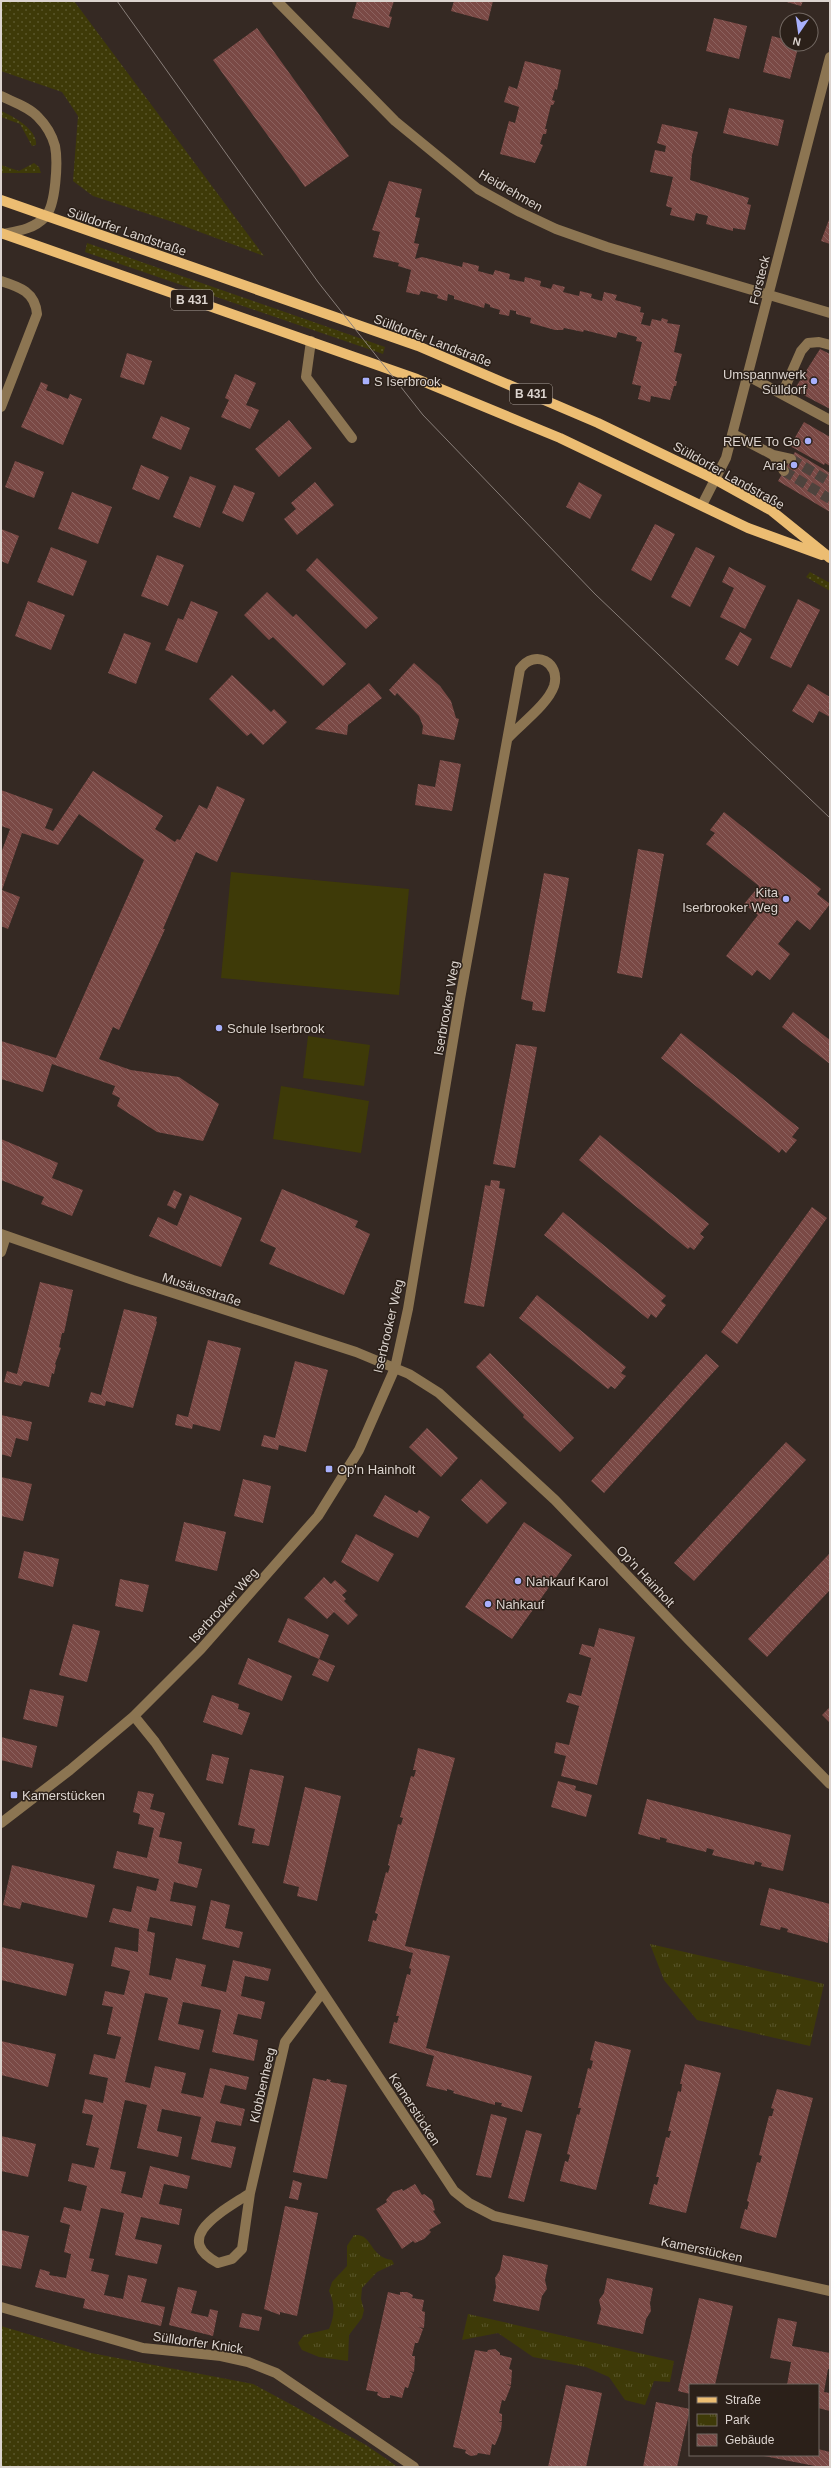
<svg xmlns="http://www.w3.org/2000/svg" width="831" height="2468" font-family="Arial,sans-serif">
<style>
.grass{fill:url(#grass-dots)}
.park{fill:url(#park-tufts)}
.pitch{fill:#3e3a08}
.building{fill:url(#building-back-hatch)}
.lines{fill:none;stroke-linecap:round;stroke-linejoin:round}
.minor-tunnel{stroke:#4e433d;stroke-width:10;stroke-dasharray:10 5;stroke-linecap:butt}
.minor{stroke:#8c7552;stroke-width:10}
.major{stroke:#ecbd72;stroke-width:10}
.tram{stroke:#887e79;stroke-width:1}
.poi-dot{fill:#a8b0fc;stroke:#2b2019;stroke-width:1.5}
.labels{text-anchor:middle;stroke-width:3;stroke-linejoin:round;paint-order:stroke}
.shield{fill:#2b2019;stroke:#a79e98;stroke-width:1}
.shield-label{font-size:12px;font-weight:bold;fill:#dcd4cf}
.street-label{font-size:13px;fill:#dcd4cf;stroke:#2b2019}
.poi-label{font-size:13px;fill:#dcd4cf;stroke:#2b2019;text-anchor:start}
</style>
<defs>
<pattern id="grass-dots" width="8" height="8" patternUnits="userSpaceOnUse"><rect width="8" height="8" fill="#3e3a08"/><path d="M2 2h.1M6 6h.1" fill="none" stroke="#59562b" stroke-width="1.8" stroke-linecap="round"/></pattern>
<pattern id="park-tufts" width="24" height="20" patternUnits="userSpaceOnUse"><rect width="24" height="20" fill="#3e3a08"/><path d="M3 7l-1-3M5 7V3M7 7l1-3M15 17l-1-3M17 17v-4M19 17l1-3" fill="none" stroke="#59562b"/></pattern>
<pattern id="building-back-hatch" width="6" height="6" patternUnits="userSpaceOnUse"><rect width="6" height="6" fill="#7a4945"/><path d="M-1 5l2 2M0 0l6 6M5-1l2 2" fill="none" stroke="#8c625f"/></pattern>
</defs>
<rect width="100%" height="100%" fill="#352923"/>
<path class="grass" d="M1,1H74L264,256L173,222L93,196L73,181L78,116L62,92L1,71Z
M1,111C13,116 38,130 36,145L32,146L20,124L1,117Z
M34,163L39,167L41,173H1V165L19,171Z
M87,243L385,347L383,354L85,252Z
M810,572L830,583V591L806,577Z
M1,2326L91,2353L253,2384L366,2445L398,2467H1Z"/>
<path class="park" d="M650,1944L824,1984L810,2046L697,2020L664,1980Z
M354,2235C373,2233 368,2256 392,2260L394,2264L377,2272L362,2288L361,2299L364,2310L362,2318L349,2335L348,2361L319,2357L302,2350L298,2343L304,2335L329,2329C335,2315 335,2304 329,2291L332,2282L347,2266V2246Z
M468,2314L674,2361L670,2382L654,2381L645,2405L625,2400L609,2377L586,2367L533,2357L498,2333L462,2340Z"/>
<path class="pitch" d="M231,872L409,889L399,995L221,978Z
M308,1036L370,1045L364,1086L303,1078Z
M281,1086L369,1101L361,1153L273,1139Z"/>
<path class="building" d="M357,1H394L389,16L392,17L389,28L352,18Z
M454,1H493L488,21L451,11Z
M783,1H803L801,6Z
M714,18L747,26L739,59L706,51Z
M257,28L349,156L305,187L213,60Z
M772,36L787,40V44H799L790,79L763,72Z
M525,61L561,70L557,90L555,89L552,100L555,101L553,105H551L545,129H547L546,134H543L540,144L543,145L535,163L500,154L509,121L515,123L519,107L504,102L509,86L517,89Z
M729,108L784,120L778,146L723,133Z
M662,124L698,132L692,155L690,180L749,198L747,204L751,205L745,230L733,228V231L706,224L708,216L696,213L694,221L670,215L672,208L666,206L673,177L650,172L655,150L665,152L666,146L657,143Z
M389,181L422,189L415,217L420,218L414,243L419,244L415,259L422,257L462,267L463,262L479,266L478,271L493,275L495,270L510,274L509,279L524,282L525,277L541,281L540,286L551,289L553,284L565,287L563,292L579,296L580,291L592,294L591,298L602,301L604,292L617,295L615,300L641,307L640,312L644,313L641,324L650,326L652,319L661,321L662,318L668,320L667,323L680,325L674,352L682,354L675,381H677L676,386H674L670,400L651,396L650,402L638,399L641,386L632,384L642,342L636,341L637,337L618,332L616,338L584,330L583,332L564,328L563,330H555L530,323L531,318L516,314V311L510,310L509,316L499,314L500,310L490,307V305L485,303L484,308L454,299V296L448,294L447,301L437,298L438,295L421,291L419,295L406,292L411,270L398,266L399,263L373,257L380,232L372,230Z
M830,217V244L821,241Z
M820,349L830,354V409L794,390Z
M127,353L152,361L144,385L120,377Z
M235,374L256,383L246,405L259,410L250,429L221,417L229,400L225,398Z
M41,382L48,385L46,390L68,399L70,394L82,399L63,445L21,427Z
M161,416L190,428L181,450L152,438Z
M289,420L312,448L279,477L255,449Z
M804,422L830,437V466L825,463L824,465L790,446Z
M795,452L830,473V512L778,481Z
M15,461L44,472L34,498L5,487Z
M141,465L169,477L159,500L132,489Z
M190,476L216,486L200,528L173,517Z
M315,482L334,505L297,535L284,519L296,509L291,503Z
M579,482L602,495L590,519L566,507Z
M234,485L255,493L243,522L222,513Z
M72,492L112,507L98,544L58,529Z
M655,524L675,534L651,581L631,570Z
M1,529L19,536L8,564L1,561Z
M51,547L87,561L73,596L37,582Z
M696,547L715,556L690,607L671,597Z
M157,555L184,565L168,606L141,596Z
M317,558L378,618L366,629L306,570Z
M729,567L766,586L745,629L720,617L734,588L722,582Z
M267,592L293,617L296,614L346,664L323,686L273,637L269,640L244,615Z
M798,599L820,610L791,668L770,658Z
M28,601L65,615L51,650L15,636Z
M191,601L218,612L197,663L165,650L178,618L183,620Z
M740,632L752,639L738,666L725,659Z
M124,633L151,643L136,684L108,673Z
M414,663L440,686L451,701L456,718L459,719L454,740L422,734L423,726L419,716L397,693L395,696L389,690Z
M232,675L271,712L274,709L287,722L263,745L251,733L247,736L209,699Z
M369,683L382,698L348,725L347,735L315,729Z
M808,684L830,697V717L819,711L813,723L792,711Z
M440,760L461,764L452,811L415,805L418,784L435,787Z
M93,771L163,816L155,829L175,842L177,839L180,840L199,805L207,809L217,786L245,799L217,862L196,852L163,929H165L119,1030L113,1027L99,1059L131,1070L179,1077L219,1104L203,1141L157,1132L117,1106L120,1098L112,1094L115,1086L52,1064L43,1092L1,1079V1041L56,1058L144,860L79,814L58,845L22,833L2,890L20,897L8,929L1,926V853L10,829L1,826V790L53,809L45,828L53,831Z
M724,812L821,889L817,894L830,904L810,930L797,920L778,944L790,954L770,980L757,970L752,976L726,956L758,915L744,904L759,886L706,844L715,833L710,830Z
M638,849L664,854L642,978L617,973Z
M544,873L569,878L545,1012L532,1010L533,1002L521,999Z
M793,1012L830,1040V1064L782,1027Z
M681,1033L799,1128L792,1137L797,1140L786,1153L782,1149L779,1153L661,1058Z
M516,1044L537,1047L515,1168L493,1164Z
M600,1135L709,1224L700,1234L704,1237L694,1250L690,1247L688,1249L579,1160Z
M1,1139L58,1163L52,1178L83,1190L72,1216L41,1204L44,1197L1,1180Z
M491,1180L500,1181L499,1188L505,1189L484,1307L464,1303L485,1185L490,1186Z
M282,1189L358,1221L355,1227L370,1234L344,1295L269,1264L276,1248L260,1241Z
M174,1190L182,1194L175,1209L167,1205Z
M190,1195L242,1218L221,1267L149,1236L158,1217L177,1226Z
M812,1207L827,1218L737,1344L721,1332Z
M563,1212L666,1296L661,1301L666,1305L656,1318L651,1314L648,1319L544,1235Z
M40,1282L73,1290L64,1333H62L59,1347L61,1348L55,1364L56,1365L54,1374L52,1373L49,1387L24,1381L21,1386L4,1382L7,1371L17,1374Z
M537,1295L626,1367L621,1373L626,1376L615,1389L611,1386L608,1389L519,1318Z
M124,1309L157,1317L156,1321L157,1322L133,1408L106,1401L105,1406L88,1402L91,1392L101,1395Z
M208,1340L241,1348L220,1431L193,1424L192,1429L175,1425L177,1414L188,1417Z
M490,1353L574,1438L560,1452L523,1417L524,1415L476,1367Z
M706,1354L719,1366L604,1493L591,1481Z
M295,1361L328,1370L306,1452L279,1445L278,1450L261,1446L264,1435L275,1438Z
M1,1415L32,1422L28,1441L16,1438L11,1457L1,1454Z
M427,1428L458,1458L441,1477L409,1447Z
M786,1442L806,1460L694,1581L674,1563Z
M1,1477L32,1484L23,1521L1,1516Z
M243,1479L271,1486L263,1523L234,1516Z
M481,1479L507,1503L487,1524L461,1500Z
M385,1495L417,1513L419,1510L430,1517L418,1538L373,1516Z
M184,1522L226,1532L217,1571L175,1561Z
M524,1522L572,1555L512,1639L465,1607Z
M356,1534L394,1554L378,1582L341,1562Z
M24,1551L59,1559L53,1587L18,1578Z
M830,1553V1590L767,1657L748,1639Z
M324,1577L331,1584L335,1580L347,1591L342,1595L346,1599L344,1601L358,1615L348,1625L334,1612L327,1619L304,1598Z
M120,1579L149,1585L143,1612L115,1606Z
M288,1618L329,1635L319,1659L335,1666L328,1682L312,1675L319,1659L278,1642Z
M73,1624L100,1631L87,1682L59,1675Z
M599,1628L635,1637L597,1785L561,1776L566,1756L554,1753L556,1742L569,1745L579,1706L566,1702L569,1693L581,1696L591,1658L579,1654L582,1644L594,1647Z
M248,1658L292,1676L282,1701L238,1684Z
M30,1689L64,1696L57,1727L23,1719Z
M212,1695L239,1704L238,1709L250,1713L242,1735L203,1722Z
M830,1707V1723L822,1715Z
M1,1737L37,1746L32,1768L1,1760Z
M418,1748L455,1758L405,1946L450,1956L426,2048L532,2076L522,2112L501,2106L502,2103L495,2102V2105L453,2093L454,2091L447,2089V2091L426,2086L434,2056L389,2043L394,2022L397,2023L399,2016H396L407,1974L410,1975L411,1969L409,1968L413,1953L368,1941L373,1920L376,1921L378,1914L375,1913L386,1872L388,1873L390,1866L388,1865L398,1824L401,1825L403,1818L400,1817L411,1776L414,1777L416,1770H413Z
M212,1754L229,1758L223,1784L206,1780Z
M250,1769L284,1776L269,1846L252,1843L255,1829L238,1825Z
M558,1781L576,1786L575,1790L592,1795L586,1817L551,1807Z
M305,1787L341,1796L317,1901L297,1896L299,1887L283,1883Z
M138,1791L154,1794L150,1809L165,1813L159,1837L182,1842L178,1863L202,1869L197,1888L174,1882L170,1901L196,1906L192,1926L150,1917L147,1931L155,1933L149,1975L171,1980L176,1958L206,1965L201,1986L226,1992L233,1960L271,1969L268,1981L245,1976L241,1996L265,2002L261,2019L238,2014L233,2034L258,2040L254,2061L212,2052L221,2010L183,2002L178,2024L204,2030L199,2050L158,2040L168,1998L145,1993L125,2082L150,2088L155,2066L186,2073L181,2093L203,2098L210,2068L249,2077L246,2090L225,2085L220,2103L245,2109L241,2126L216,2121L211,2142L236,2147L231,2168L191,2159L201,2117L162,2109L157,2131L182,2137L178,2157L137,2148L147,2105L125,2100L110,2169L126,2172L121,2193L142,2198L150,2166L190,2176L187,2189L164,2184L159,2204L182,2209L179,2225L141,2217L135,2239L162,2245L157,2264L115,2255L124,2213L101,2208L89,2258L94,2259L91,2271L109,2275L104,2295L123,2299L128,2275L147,2279L141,2302L165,2307L161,2326L83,2308L85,2299L35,2287L40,2269L50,2272L49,2275L66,2278L71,2254L64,2252L70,2225L60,2222L64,2207L81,2211L87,2186L68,2181L72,2163L94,2168L99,2148L86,2145L93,2115L82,2113L85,2099L103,2103L108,2078L89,2074L94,2054L115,2059L121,2037L107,2034L113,2007L102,2005L105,1991L124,1995L130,1971L111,1966L115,1947L138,1952L139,1929L109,1922L113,1908L131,1912L137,1886L156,1891L159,1879L113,1868L117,1851L147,1858L154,1828L138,1824L140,1814L133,1812Z
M647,1799L791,1835L783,1871L761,1866L762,1863L755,1861L754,1865L712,1855L714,1850L707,1848L706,1852L666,1842L667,1839L660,1837V1840L638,1834Z
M12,1865L95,1885L87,1918L22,1902L20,1909L3,1905Z
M769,1888L830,1904L828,1943L787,1932L788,1929L781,1927L780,1930L760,1925Z
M211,1900L230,1905L225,1928L243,1932L239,1948L202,1939Z
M1,1947L74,1964L66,1996L1,1980Z
M1,2041L56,2054L48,2087L1,2075Z
M595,2041L631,2050L596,2190L560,2181L565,2161L568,2162L570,2155L567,2154L577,2114L579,2115L581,2108H578L588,2068L591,2069L593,2061L590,2060Z
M685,2064L721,2073L686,2213L649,2204L654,2184L657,2185L659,2177H656L666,2137L669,2138L671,2131H668L678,2091L681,2092L682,2084H680Z
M313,2078L326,2081L327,2079L331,2080L330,2082L347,2085L327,2179L293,2172Z
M777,2089L813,2098L776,2238L740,2228L745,2209L747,2210L749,2202L747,2201L757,2162L760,2163L762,2156L759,2155L769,2116H772L774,2109L771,2108Z
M491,2114L507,2118L491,2178L476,2175Z
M526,2130L542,2134L524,2202L508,2198Z
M1,2136L36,2144L28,2177L1,2171Z
M293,2180L302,2183L298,2200L289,2198Z
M415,2184L422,2195L424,2194L432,2200L435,2210L433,2211L441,2223L429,2230L431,2232L424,2239L415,2243L413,2241L402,2249L376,2209L387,2202L386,2200L393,2192L402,2189L403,2191Z
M285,2206L318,2213L297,2316L280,2312V2315L264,2309Z
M1,2230L29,2236L21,2269L1,2265Z
M503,2255L548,2265L545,2280L547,2289L542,2296L539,2311L493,2301L496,2287L495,2278L500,2270Z
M607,2278L653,2288L650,2303L651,2311L646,2319L643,2334L597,2324L601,2309L599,2300L604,2293Z
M178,2287L197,2291L191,2313L208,2317L210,2309L218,2311L213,2336L169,2325Z
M388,2292L400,2295V2292H407L413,2295L412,2298L424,2300L422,2311L425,2312L424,2328L418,2327L423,2329L418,2343H415L412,2356H415L414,2372L409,2371L413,2373L408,2388L405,2387L402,2398L390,2395V2398H383L377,2395L378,2392L366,2390Z
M699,2298L733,2306L715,2385H690V2394L678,2391Z
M242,2313L262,2317L259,2331L239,2327Z
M778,2318L797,2322L792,2346L830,2353V2369H828L824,2392L830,2393V2411L818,2408V2385H787L791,2362L770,2358Z
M495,2349L500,2353V2355L512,2358L509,2369L512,2370L511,2385L506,2384L511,2386L505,2401L502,2400L499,2413L502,2414V2421H498L502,2422L501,2430L498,2438L494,2437L498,2438L495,2445L492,2444L490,2455L478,2453L477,2455L471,2456L465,2453L466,2450L453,2447L475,2350L487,2352L488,2350Z
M566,2385L602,2393L586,2467H548Z
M656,2402L690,2409L677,2467H643Z
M818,2449L830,2452V2467H820L764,2456L818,2455Z"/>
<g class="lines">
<path class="minor-tunnel" d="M791,459L830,482
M784,471L830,499"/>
<path class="minor" d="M277,1L395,121L478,189L520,212L556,229L607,247L830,313
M1,96C13,102 29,107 38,117C46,125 52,135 55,146C58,161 56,206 45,217C34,229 18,231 3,234
M1,281C20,287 35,292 37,314L1,407
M311,341L306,377L352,438
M748,376L830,420
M782,394L801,351L808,343L819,342L830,345
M733,434L773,455L791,459
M773,455L784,471
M702,505L726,458L830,57
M1,1234L133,1280L356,1352L409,1374L439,1393L555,1500L689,1640L830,1784
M1,1252L6,1236
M134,1716L155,1742C256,1891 355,2041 454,2191L469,2203L494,2216L830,2291
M1,1823L70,1770L134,1716L201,1649L318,1516L359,1450L395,1368L408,1309L460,999L520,669C535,648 561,663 554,686C548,704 521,724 508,738
M250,2193L285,2042L322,1993
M250,2193L242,2249L232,2259L218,2263C169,2237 227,2209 250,2193Z
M1,2307L143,2348L221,2356L248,2362L276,2373L414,2467"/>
<path class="major" d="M1,200L418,346L598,423L716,480L772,511L830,558
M1,233L417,379L560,438L748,528L822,555"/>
<path class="tram" d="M117,1L318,282L423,415L595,594L830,818"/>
</g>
<g class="poi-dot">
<rect x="362" y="377" width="8" height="8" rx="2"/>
<circle cx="814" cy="381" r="4"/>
<circle cx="808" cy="441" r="4"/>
<circle cx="794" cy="465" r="4"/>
<circle cx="786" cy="899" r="4"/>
<circle cx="219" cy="1028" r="4"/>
<rect x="325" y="1465" width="8" height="8" rx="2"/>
<circle cx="518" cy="1581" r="4"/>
<circle cx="488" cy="1604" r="4"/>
<rect x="10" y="1791" width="8" height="8" rx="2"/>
</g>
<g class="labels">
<g class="shield">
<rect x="171" y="290" width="42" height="20" rx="3"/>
<rect x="510" y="384" width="42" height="20" rx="3"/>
</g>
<g class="shield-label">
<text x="192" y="304">B 431</text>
<text x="531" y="398">B 431</text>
</g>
<g class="street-label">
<text transform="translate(511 190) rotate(30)" y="5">Heidrehmen</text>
<text transform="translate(127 231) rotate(19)" y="5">Sülldorfer Landstraße</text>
<text transform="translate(759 280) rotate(-76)" y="5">Forsteck</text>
<text transform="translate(433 340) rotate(21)" y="5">Sülldorfer Landstraße</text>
<text transform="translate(729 475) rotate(29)" y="5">Sülldorfer Landstraße</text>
<text transform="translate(446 1008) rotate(-80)" y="5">Iserbrooker Weg</text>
<text transform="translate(202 1289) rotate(18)" y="5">Musäusstraße</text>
<text transform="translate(388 1326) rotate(-77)" y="5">Iserbrooker Weg</text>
<text transform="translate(646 1576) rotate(47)" y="5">Op'n Hainholt</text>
<text transform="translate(223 1605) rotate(-48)" y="5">Iserbrooker Weg</text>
<text transform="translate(262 2085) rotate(-77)" y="5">Klobbenheeg</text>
<text transform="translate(415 2109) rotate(57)" y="5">Kamerstücken</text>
<text transform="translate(702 2249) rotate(12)" y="5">Kamerstücken</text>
<text transform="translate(198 2342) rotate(8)" y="5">Sülldorfer Knick</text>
</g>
<g class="poi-label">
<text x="806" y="379" text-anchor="end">Umspannwerk<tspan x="806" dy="15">Sülldorf</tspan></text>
<text x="374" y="386">S Iserbrook</text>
<text x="800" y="446" text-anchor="end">REWE To Go</text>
<text x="786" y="470" text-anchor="end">Aral</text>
<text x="778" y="897" text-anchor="end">Kita<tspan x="778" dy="15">Iserbrooker Weg</tspan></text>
<text x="227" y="1033">Schule Iserbrook</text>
<text x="337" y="1474">Op'n Hainholt</text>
<text x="526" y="1586">Nahkauf Karol</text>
<text x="496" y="1609">Nahkauf</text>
<text x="22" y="1800">Kamerstücken</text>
</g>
</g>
<rect width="831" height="2468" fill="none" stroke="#dcd4cf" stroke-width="4"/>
<rect x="689" y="2384" width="130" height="72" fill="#2b2019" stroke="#726862"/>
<rect x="697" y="2397" width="20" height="6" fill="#ecbd72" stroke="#726862"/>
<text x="725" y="2404" font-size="12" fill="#dcd4cf">Straße</text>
<rect x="697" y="2414" width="20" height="12" fill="url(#park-tufts)" stroke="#726862"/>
<text x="725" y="2424" font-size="12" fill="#dcd4cf">Park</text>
<rect x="697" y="2434" width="20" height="12" fill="url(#building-back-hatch)" stroke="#726862"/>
<text x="725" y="2444" font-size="12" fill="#dcd4cf">Gebäude</text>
<g transform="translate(799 32) rotate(193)"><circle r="19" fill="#2b2019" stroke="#726862"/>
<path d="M0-3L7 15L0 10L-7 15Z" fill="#a8b0fc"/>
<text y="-6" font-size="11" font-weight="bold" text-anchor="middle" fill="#dcd4cf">N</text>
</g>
</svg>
